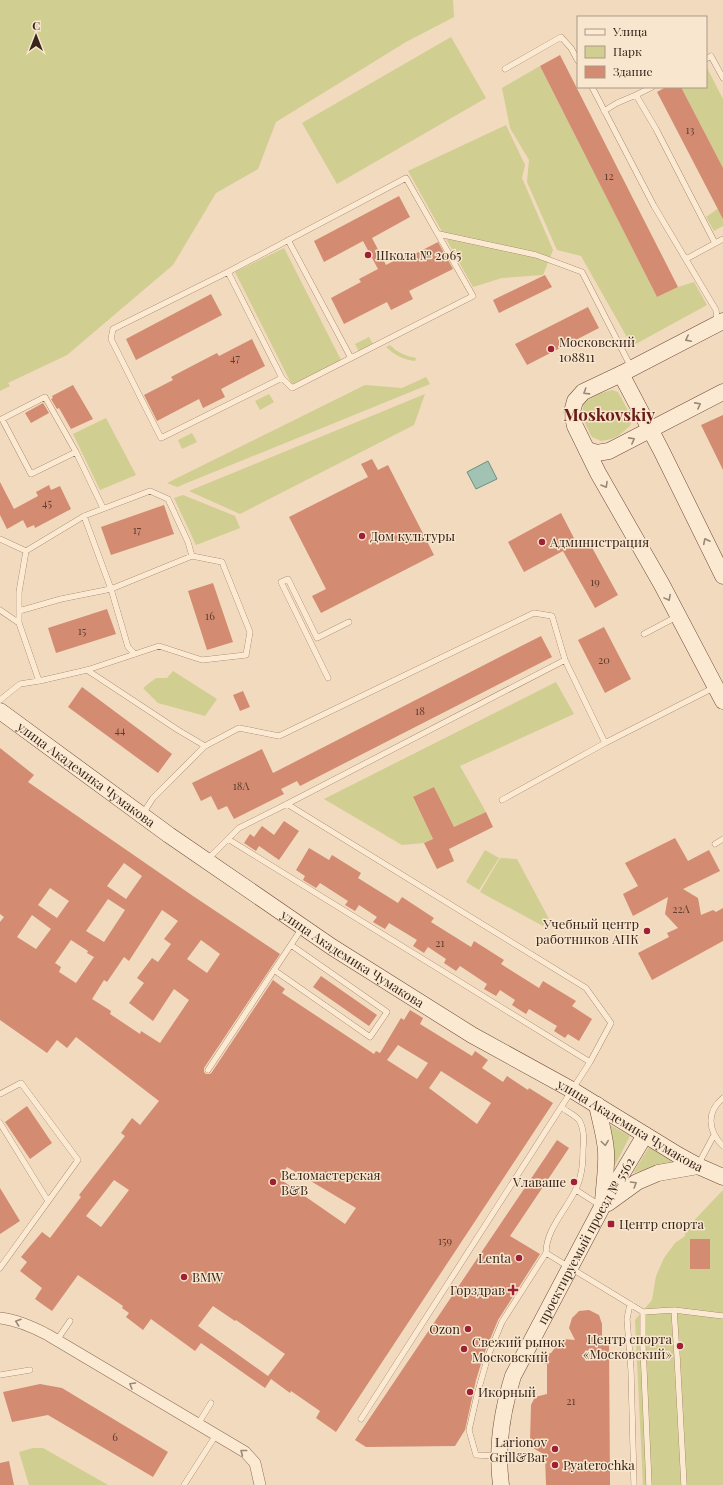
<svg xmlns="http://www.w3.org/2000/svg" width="723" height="1485" font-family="'Playfair Display',serif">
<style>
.green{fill:#d0ce91}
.water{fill:#a2c3b4;stroke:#689181}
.building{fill:#d38b71;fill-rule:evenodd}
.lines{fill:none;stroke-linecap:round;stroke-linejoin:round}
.lane-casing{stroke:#8b6a55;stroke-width:6}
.street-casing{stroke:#8b6a55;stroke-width:12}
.secondary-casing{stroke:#6d4b39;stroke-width:17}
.lane{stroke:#fce9d2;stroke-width:5.5}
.street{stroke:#fce9d2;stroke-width:11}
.secondary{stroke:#fce9d2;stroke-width:16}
.oneway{stroke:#9a8776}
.poi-dot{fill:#9f2034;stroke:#f8e6ce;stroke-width:1.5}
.labels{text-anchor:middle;stroke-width:3;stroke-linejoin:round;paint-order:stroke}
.number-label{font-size:11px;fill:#603e30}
.poi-label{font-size:13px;fill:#39251b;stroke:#f8e6ce;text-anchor:start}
.street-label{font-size:13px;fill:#39251b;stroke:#f8e6ce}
.district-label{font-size:17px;font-weight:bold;fill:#691c17;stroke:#f8e6ce}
</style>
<rect width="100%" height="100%" fill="#f1dabe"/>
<path class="green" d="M0,0H453L454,17L406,42L276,122L258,169L216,193L173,265L67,355L8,383L10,386L0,391Z
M451,37L486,98L337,184L302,123Z
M540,66L657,297L678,287L694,282L707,305L632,346L581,256L557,250L527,182L529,160L510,128L502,88Z
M706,66L723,99V168L681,87H706Z
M506,125L525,165L522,178L553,250L543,275L502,278L473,287L408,171Z
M723,205V226L714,231L706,217Z
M284,248L341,360L292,385L235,272Z
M369,337L373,344L359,352L355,344Z
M390,345C398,353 405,356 416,358L415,361C402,359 396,356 386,347Z
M426,377L430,384L177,487L167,483L365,385L402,388Z
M612,390L618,392L632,418L630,426L618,436L611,439L601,441L592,437C586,425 580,415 584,402L598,394Z
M269,394L274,402L260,410L255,401Z
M425,394L414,425L240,514L189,491Z
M106,418L136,475L100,490L73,434Z
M192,433L197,442L182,449L178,440Z
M183,495L235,516L240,528L196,545L174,498Z
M173,671L217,699L205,716L158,703L143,688L156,678H167Z
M556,682L574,714L460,766L486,812L454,827L434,787L413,798L433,839L424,843L402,845L324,799Z
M485,850L499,858L479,890L466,882Z
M500,858L517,859L549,919L543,926L480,892Z
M610,1125L630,1136L614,1167Z
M649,1147L675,1162L633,1173Z
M722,1191H723V1485H643L635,1320L652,1300L656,1276L664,1258L675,1243L685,1236L686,1229Z
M33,1448H43L108,1485H29L19,1452Z"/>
<path class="water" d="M488,461L497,479L476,489L467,472Z"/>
<path class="building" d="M560,55L678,287L657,297L540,66Z
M666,87H681L723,168V219L657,92Z
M399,196L410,217L372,238L386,265L405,255L407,258L438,242L453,269L409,291L413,299L391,310L387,302L344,324L331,298L361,282L359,279L378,269L363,241L324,262L314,241Z
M545,275L552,287L499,313L493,300Z
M211,294L222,315L136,360L126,339Z
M588,307L599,328L527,365L515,344Z
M252,339L265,366L221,389L225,397L203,408L199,399L157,421L144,395L173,380L171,377L190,367L217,353L219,356Z
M73,385L93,419L71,429L59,408L57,409L51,399L53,398L52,396Z
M43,403L49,413L31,423L25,413Z
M723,415V470L701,425Z
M372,459L378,470L388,465L434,555L321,613L312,596L326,589L289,517L368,477L361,464Z
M0,482L14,509L38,496L36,492L49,485L51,490L60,486L71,509L35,528L34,525L27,528L23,520L7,529L0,515Z
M164,505L174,534L111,555L101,527Z
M561,513L579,548L589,542L618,595L595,608L563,551L524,572L508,542Z
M213,583L233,642L207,650L188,591Z
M107,609L116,634L56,653L48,628Z
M604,627L631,679L605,693L578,640Z
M541,636L552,657L300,786L297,781L281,789L284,794L234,819L227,806L218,810L211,796L201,801L192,783L262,749L273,773Z
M82,687L172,754L158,773L68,707Z
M243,691L250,707L240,711L233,695Z
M0,748L34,775L28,782L193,896L280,954L204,1068V1072L206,1074H210L212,1072L273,980L285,989L282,993L374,1054L376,1051L380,1053L401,1018L404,1020L410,1010L423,1018L420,1024L472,1056L475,1051L488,1060L482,1068L503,1082L507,1076L528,1090L529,1088L553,1103L336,1432L316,1418L320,1411L291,1391L290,1393L271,1379L265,1388L201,1343L195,1351L151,1319L143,1330L126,1317L129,1313L122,1308L123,1306L78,1275L52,1311L35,1299L42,1288L20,1271L27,1262L21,1257L42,1232L50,1238L81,1197L79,1195L125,1136L121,1133L132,1118L140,1125L159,1101L76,1037L67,1048L57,1040L47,1053L0,1020V922L4,917L0,914ZM124,863L142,876L126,899L107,886ZM50,888L69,901L57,918L38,905ZM108,899L125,910L104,942L86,931ZM162,910L178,921L164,939L171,944L158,962L152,958L137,978L144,983L129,1003L153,1021L174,989L189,1000L160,1043L141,1031L140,1034L110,1014L111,1011L92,999L104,980L107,982L124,957L129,961ZM32,915L51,929L36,949L17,937ZM71,940L88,951L87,953L94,957L76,983L59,972L61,967L55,963ZM201,940L220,954L207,973L187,959ZM398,1045L428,1063L417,1079L387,1060ZM441,1071L491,1103L477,1124L429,1088ZM287,1167L356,1208L345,1224L280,1179ZM114,1180L129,1190L101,1227L86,1216ZM213,1306L235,1321L236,1320L285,1354L268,1376L198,1326Z
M434,787L454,827L486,812L493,827L449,849L454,861L437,869L424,843L433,839L413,797Z
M284,821L299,831L279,860L259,846L256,851L244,843L250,834L254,837L262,826L274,835Z
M675,838L688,861L709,850L720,871L683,889L698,898L701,915L713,910L716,912L723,908V941L652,980L638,953L669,937L667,933L678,928L665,914L668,897L633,916L623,894L638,886L625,863Z
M309,848L329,860L332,855L361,873L358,878L398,903L402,897L434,918L431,922L471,947L474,941L504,960L501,964L539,988L543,981L576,1001L572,1006L592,1019L579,1041L568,1034L565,1038L554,1031L557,1026L529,1009L526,1014L512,1005L515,1000L500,990L496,996L484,989L487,984L460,966L456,971L444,963L446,959L428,947L424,953L413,946L417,940L389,923L385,929L373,922L377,917L359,905L355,911L345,905L348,901L320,883L316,888L303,880L305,876L296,870Z
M321,976L377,1015L369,1026L313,987Z
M27,1106L52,1143L30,1159L5,1122Z
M557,1140L569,1148L510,1236L540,1254L498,1320L484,1354L476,1380L465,1430L455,1446L366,1447L355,1440Z
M0,1188L20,1221L0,1234Z
M690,1239H710V1269H690Z
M589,1310L599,1315L602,1324V1339L609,1340L610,1485H546L545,1455L533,1448L530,1441L531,1405L535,1397L547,1394V1364L543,1363L548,1354L551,1353L562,1339L575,1340L569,1328L572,1318L579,1311Z
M40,1384L62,1388L168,1452L153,1477L48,1415L12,1422L3,1392Z
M9,1461L14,1485H0V1463Z"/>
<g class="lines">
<defs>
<path id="lane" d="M706,59L711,56L723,78
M505,69L561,37L571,48L578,61
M592,87L654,206L716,310L717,322
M636,95L652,87
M604,111L617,103L636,95L656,129L715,243
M406,178L473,296L292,388L282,378L161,438L111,339L113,329L228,272Z
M439,234L536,255L582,272L631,367
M288,240L351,358
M686,259L723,239
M228,272L282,378
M76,452L45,397L2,419L31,474L76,452L103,508
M0,539L26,551
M0,610L19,623
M19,611V592L26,551L84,516
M644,634L678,616
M87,670L178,730L205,746
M328,678L281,582L288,579L317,638L349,622
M39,681L19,623V611L61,599L111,589L84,516L150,491L168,499L188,542L192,556
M0,700L20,684L39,681L87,670L159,646L202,660L246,655L250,632L222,562L192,556L111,589L128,647L135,654
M502,800L605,743
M287,804L586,988L611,1023L590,1062L361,1419
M142,815L153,798L205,746L239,728L279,736L534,613L552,616L565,660L605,743L713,688
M228,839L590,1062
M715,844L723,839
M207,860L239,828L287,804L565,660
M274,970L370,1037L387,1012L291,945
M208,1070L302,928
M0,1094L21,1083L78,1160L0,1268
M723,1098C706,1112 708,1131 723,1146
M0,1123L48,1201
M698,1165L714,1135
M576,1190L601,1206
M546,1253L643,1312L674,1310L723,1316
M630,1304L627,1319L631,1370L634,1485
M674,1310L677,1355L684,1485
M643,1312V1347L649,1485
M57,1340L70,1321
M0,1375L30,1370
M198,1424L211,1403
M499,1456L476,1455L469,1430L477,1395L488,1356L502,1322L546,1253C546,1230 565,1211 575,1191C582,1177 583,1164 583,1149C584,1140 584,1128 579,1120C575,1115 566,1111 561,1107
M184,1485L216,1435"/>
<path id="street" d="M0,1318C18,1320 33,1327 48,1335L245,1452L255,1463L260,1485"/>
<g id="secondary">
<path d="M723,321L621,374L583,392L575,401L572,412L575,426L598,473L662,585L723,701"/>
<path d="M621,374L661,450L723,576"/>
<path d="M587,450L597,453L609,451L723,392"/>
<path id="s1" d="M0,711L169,835L332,947L472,1035L572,1090L678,1155L698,1166L723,1177"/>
<path d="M597,1105C600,1120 605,1136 606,1151C607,1168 604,1185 603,1202"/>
<path d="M608,1203L637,1182L658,1173L698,1166"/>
<path id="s2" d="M501,1485C496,1448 502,1411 513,1376L602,1207L645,1135"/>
</g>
</defs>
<use href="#lane" class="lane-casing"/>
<use href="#street" class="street-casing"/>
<use href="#secondary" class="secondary-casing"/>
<use href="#lane" class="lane"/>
<use href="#street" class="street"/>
<use href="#secondary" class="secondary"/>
</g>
<defs><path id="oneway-chevron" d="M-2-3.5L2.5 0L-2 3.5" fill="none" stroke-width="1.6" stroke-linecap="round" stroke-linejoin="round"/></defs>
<g class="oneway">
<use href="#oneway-chevron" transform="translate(688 339) rotate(153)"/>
<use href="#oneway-chevron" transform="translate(586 392) rotate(148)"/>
<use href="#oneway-chevron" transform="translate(698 405) rotate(-28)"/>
<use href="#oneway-chevron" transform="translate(632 440) rotate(-28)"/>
<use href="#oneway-chevron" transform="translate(605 485) rotate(60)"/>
<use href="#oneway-chevron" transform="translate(706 541) rotate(-116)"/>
<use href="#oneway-chevron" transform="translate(668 598) rotate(62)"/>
<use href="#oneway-chevron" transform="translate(605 1143) rotate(82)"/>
<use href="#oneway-chevron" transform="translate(634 1184) rotate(-31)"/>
<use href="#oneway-chevron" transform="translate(18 1322) rotate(-161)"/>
<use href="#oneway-chevron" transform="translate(132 1385) rotate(-149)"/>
<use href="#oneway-chevron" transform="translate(243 1452) rotate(-142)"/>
</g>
<g class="poi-dot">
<circle cx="368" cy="255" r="4"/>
<circle cx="551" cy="349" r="4"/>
<circle cx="362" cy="536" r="4"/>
<circle cx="542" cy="542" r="4"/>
<circle cx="647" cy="931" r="4"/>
<circle cx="273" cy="1182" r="4"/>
<circle cx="574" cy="1182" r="4"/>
<rect x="607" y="1220" width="8" height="8" rx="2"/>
<circle cx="519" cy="1258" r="4"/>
<circle cx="184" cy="1277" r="4"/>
<path d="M511 1284h4v4h4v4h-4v4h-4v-4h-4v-4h4z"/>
<circle cx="468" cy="1329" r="4"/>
<circle cx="680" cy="1346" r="4"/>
<circle cx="464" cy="1349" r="4"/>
<circle cx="470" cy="1392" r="4"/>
<circle cx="555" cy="1449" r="4"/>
<circle cx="555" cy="1465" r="4"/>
</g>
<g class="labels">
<g class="number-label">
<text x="690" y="134">13</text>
<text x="609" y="180">12</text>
<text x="235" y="362">47</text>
<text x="47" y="507">45</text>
<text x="137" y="534">17</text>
<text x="595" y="586">19</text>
<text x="210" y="620">16</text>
<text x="82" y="635">15</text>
<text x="604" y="664">20</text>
<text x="420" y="715">18</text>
<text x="120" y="734">44</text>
<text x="241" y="790">18А</text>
<text x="681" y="913">22А</text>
<text x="440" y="947">21</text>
<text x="445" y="1245">159</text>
<text x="571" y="1405">21</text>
<text x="115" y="1441">6</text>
</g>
<g class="poi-label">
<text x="376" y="260">Школа № 2065</text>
<text x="559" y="347">Московский<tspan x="559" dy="15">108811</tspan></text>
<text x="370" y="541">Дом культуры</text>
<text x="550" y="547">Администрация</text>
<text x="639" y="929" text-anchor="end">Учебный центр<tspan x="639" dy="15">работников АПК</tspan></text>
<text x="281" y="1180">Веломастерская<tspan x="281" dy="15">B&amp;B</tspan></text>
<text x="566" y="1187" text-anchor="end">Vлаваше</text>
<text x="619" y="1229">Центр спорта</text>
<text x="511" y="1263" text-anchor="end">Lenta</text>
<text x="192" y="1282">BMW</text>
<text x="505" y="1295" text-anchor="end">Горздрав</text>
<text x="460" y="1334" text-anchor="end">Ozon</text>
<text x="672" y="1344" text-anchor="end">Центр спорта<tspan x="672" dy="15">«Московский»</tspan></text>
<text x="472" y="1347">Свежий рынок<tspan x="472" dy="15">Московский</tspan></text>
<text x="478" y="1397">Икорный</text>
<text x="547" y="1447" text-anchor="end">Larionov<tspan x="547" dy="15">Grill&amp;Bar</tspan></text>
<text x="563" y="1470">Pyaterochka</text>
</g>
<g class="street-label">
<text dy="5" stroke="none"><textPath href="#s1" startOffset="107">улица Академика Чумакова</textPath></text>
<text dy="5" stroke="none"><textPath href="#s1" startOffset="431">улица Академика Чумакова</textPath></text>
<text dy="5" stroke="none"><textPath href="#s1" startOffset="755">улица Академика Чумакова</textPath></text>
<text dy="5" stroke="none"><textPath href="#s2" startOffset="264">проектируемый проезд № 5562</textPath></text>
</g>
<g class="district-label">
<text x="609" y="421">Moskovskiy</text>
</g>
</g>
<rect x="577" y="16" width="130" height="72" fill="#f8e6ce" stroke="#ac9986"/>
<rect x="585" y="29" width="20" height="6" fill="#fce9d2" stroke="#ac9986"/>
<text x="613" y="36" font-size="12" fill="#39251b">Улица</text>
<rect x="585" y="46" width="20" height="12" fill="#d0ce91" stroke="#ac9986"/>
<text x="613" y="56" font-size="12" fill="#39251b">Парк</text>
<rect x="585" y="66" width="20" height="12" fill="#d38b71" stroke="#ac9986"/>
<text x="613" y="76" font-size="12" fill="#39251b">Здание</text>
<g transform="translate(36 36)" stroke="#f8e6ce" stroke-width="3" paint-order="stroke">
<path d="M0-3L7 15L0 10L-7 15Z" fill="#39251b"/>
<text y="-6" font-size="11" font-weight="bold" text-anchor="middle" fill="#39251b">С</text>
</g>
</svg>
